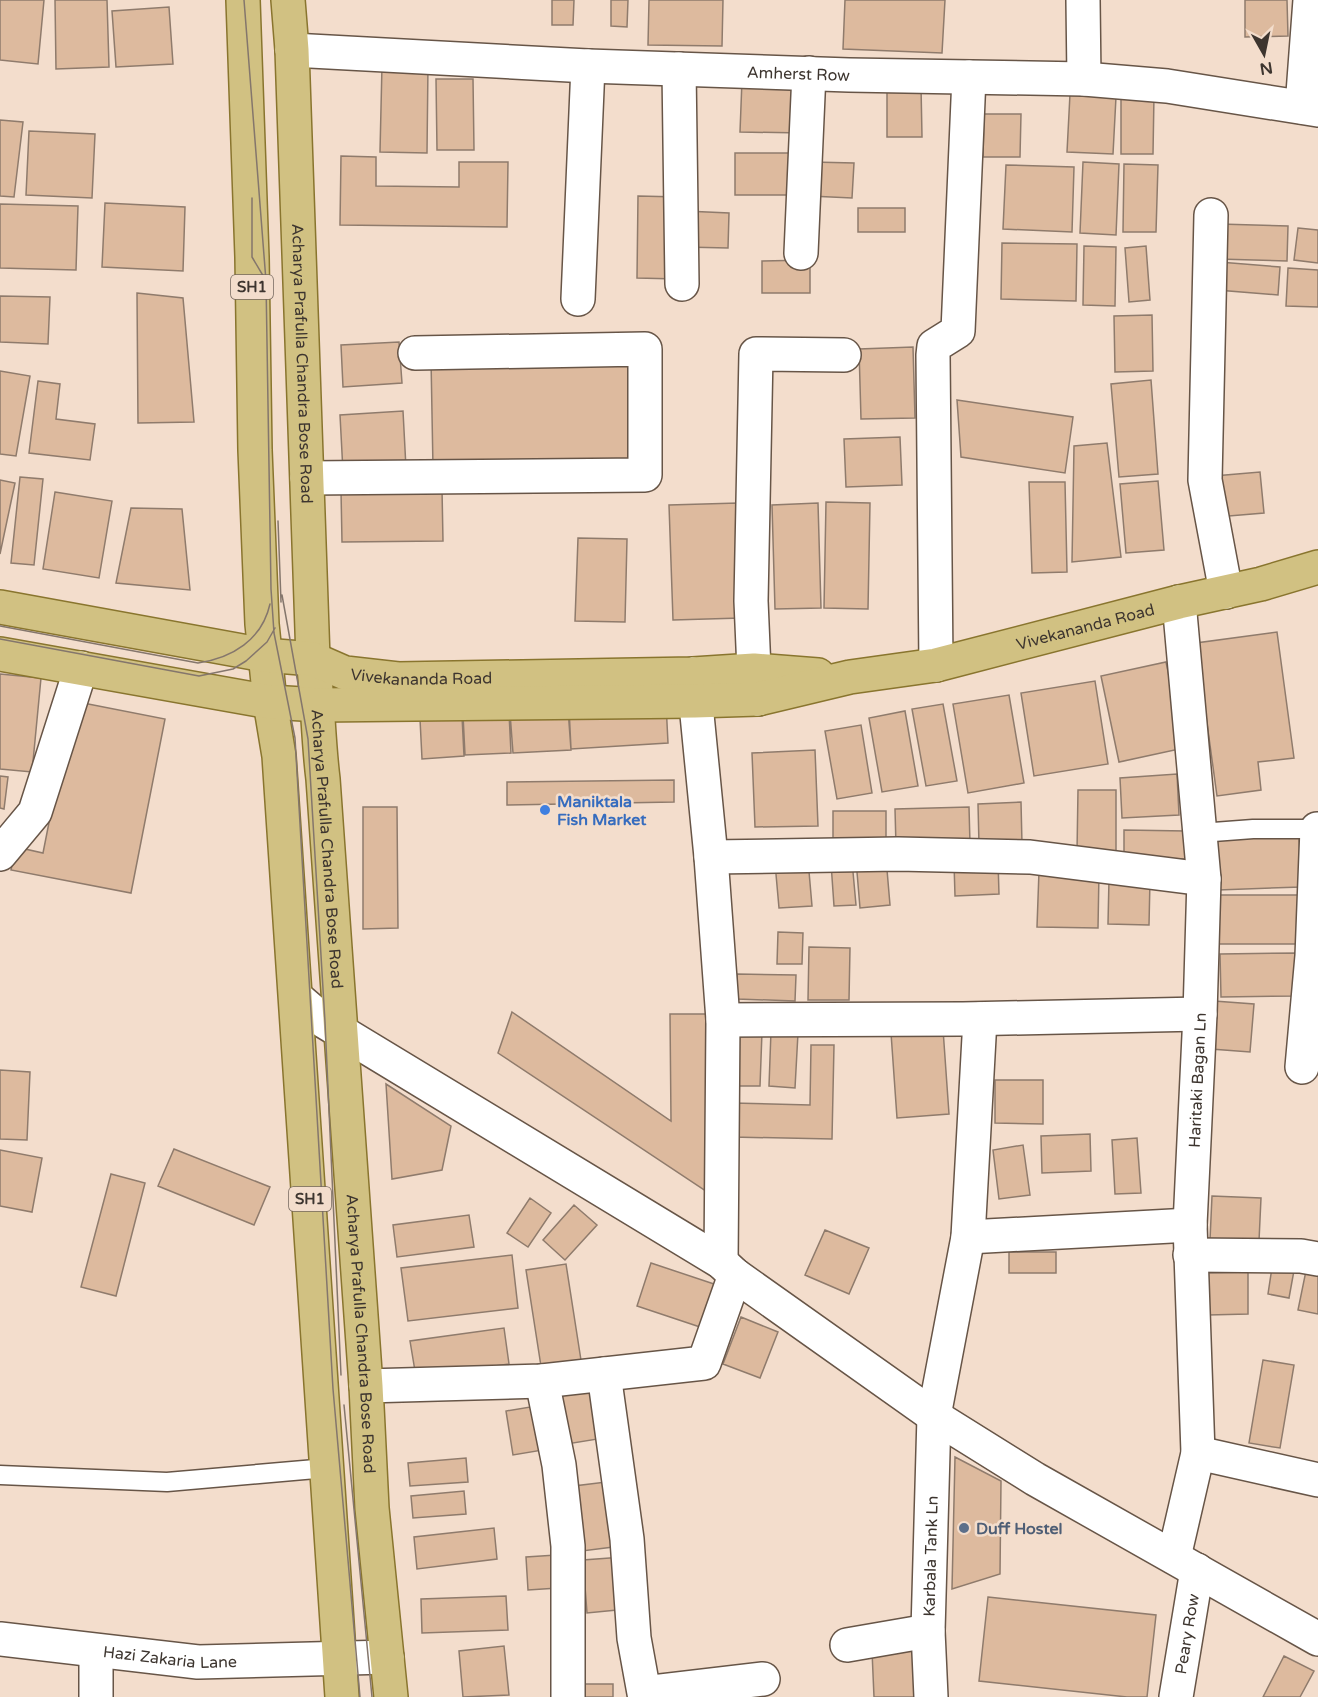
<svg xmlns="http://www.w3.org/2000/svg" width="1318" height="1697" font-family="'Varela Round',sans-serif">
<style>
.building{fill:#ddba9e;stroke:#8f7b6c;stroke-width:1.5}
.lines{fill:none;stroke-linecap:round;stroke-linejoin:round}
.service-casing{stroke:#675547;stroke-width:21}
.minor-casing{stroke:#675547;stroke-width:36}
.tertiary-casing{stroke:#675547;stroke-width:36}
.primary-casing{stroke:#89752e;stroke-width:36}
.service{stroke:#fff;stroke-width:18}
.minor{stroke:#fff;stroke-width:33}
.tertiary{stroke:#fff;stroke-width:33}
.primary{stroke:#d1c182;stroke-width:33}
.tram{stroke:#84766c;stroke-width:1.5}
.shop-dot{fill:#3f7fe0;stroke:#f3ddcc;stroke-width:2}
.service-dot{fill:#5c6f8a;stroke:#f3ddcc;stroke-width:2}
.labels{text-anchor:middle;stroke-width:5;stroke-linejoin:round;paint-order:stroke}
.shield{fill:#f3ddcc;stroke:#74675e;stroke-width:1.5}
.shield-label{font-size:15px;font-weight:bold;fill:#3d352f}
.street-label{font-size:16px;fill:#3d352f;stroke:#f3ddcc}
.shop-label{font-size:16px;font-weight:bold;fill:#366cbe;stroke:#f3ddcc;text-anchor:start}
.service-label{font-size:16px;font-weight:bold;fill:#4e5e75;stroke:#f3ddcc;text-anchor:start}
</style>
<rect width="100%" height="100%" fill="#f3ddcc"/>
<path class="building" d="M0,0H44L38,64L0,60Z
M55,0H107L109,67L56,69Z
M552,0H574L573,25H552Z
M611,0H628L627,27L611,26Z
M649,0H723L722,46L648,45Z
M845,0H945L942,53L843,49Z
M1245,0H1287L1288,36L1245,37Z
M169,7L173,64L116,67L112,11Z
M382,65H428L427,153L380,152Z
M436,79H473L474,150H437Z
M742,80L804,82L803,133L740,132Z
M921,86L922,137H887V87Z
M1070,94L1116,97L1113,154L1067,152Z
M1121,95H1154L1153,154H1121Z
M984,114H1021L1020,157H983Z
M0,120L23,122L14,197L0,196Z
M29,131L95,134L92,198L26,195Z
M735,153H799V195H735Z
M341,156L376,157V186L459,187V162H508L507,227L340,225Z
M812,162L854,163L852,198L810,196Z
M1083,162L1119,164L1116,235L1080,233Z
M1124,164L1158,165L1156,232H1123Z
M1006,165L1074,167L1072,232L1003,229Z
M638,196L679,197L677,279L637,278Z
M105,203L185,207L183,271L102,267Z
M0,204L78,206L76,270L0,268Z
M858,208H905V232H858Z
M685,211L729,213L728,248L684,247Z
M1219,224L1288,226L1287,261L1218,259Z
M1298,228L1318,230V263L1294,260Z
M1002,243L1077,244L1076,301L1001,299Z
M1084,246L1116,247L1115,306L1083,305Z
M1146,246L1150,300L1129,302L1125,248Z
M810,260V293H762V261Z
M1219,262L1280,267L1278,295L1217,290Z
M1288,268L1318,270V307L1286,306Z
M137,293L183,298L194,422L138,423Z
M0,296L50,297L48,344L0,342Z
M1152,315L1153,371L1115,372L1114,316Z
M399,342L402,383L343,387L341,345Z
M913,347L915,418L861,419L859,349Z
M634,354L637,464L433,468L431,359Z
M0,371L30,376L16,456L0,454Z
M1151,380L1158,474L1119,477L1111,384Z
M38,381L60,384L56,419L95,424L90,460L29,453Z
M957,400L1073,417L1065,473L961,457Z
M403,411L406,468L343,472L340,415Z
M900,437L902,485L846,487L844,439Z
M1107,443L1121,557L1072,562L1074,446Z
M1260,472L1264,513L1217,517L1214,476Z
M20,477L43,479L34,565L11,563Z
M0,480L15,483L0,554Z
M1158,481L1164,550L1126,553L1120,484Z
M1029,482H1065L1067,572L1032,573Z
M442,489L443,541L342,542L341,491Z
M55,492L112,501L99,578L43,569Z
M826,502L870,503L868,609L824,608Z
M738,503L741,618L673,620L669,505Z
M818,503L821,608L775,609L772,505Z
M131,508L182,509L190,590L116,583Z
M578,538L627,539L625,622L575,621Z
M1277,632L1294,758L1258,762L1261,790L1217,796L1196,643Z
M1166,662L1184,748L1119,762L1101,676Z
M0,674L41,678L32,772L0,769Z
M1095,681L1108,764L1034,776L1021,693Z
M1009,695L1024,783L968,793L953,704Z
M73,701L165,719L131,893L11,870L16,847L43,853Z
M666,703L668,743L571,749L569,708Z
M943,704L957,781L926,786L912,709Z
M568,709L571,750L513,753L510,713Z
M905,711L918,786L882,792L869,718Z
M509,713L511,753L465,755L463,715Z
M462,716L464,756L422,759L420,719Z
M861,725L872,793L837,799L825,731Z
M815,750L818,826L755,827L752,753Z
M1177,774L1179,815L1122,818L1120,778Z
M0,776L8,777L4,809L0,808Z
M674,780V802L507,805V782Z
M1078,790H1116V853L1077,852Z
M1021,802L1022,844L979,845L978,804Z
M363,807H397L398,928L363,929Z
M969,807L970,844L896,846L895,809Z
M833,811H886V844L833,845Z
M1124,830L1186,831V859H1124Z
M1299,836L1301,887L1218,890L1217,838Z
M886,858L890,905L860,908L856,860Z
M808,860L812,906L779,908L775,863Z
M852,861L856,905L834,906L831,863Z
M998,861L999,894L955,896L954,863Z
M1039,871L1099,872L1098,928L1037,927Z
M1109,879L1150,880L1149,925L1108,924Z
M1216,895H1301V944H1216Z
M778,932L803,933L802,964H777Z
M809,947L850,948L849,1000H808Z
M1297,953V996L1221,997L1220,954Z
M737,974L796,975L795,1001L737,999Z
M1214,1001L1254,1004L1250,1052L1211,1049Z
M512,1012L671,1121L670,1014H711L709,1193L498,1053Z
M943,1029L949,1114L897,1118L891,1033Z
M727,1031L762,1032L760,1086H726Z
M771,1031L798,1033L795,1088L769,1086Z
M811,1045H834L832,1139L732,1137L733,1103L810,1105Z
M0,1070L30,1072L27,1140L0,1139Z
M995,1080H1043V1124L995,1123Z
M386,1084L451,1126L442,1170L392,1179Z
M1090,1134L1091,1171L1042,1173L1041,1136Z
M1137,1138L1141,1193L1115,1194L1112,1140Z
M1023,1145L1030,1195L999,1199L993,1150Z
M174,1149L270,1187L254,1225L158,1186Z
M0,1150L42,1158L32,1212L0,1206Z
M111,1174L145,1183L116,1296L81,1287Z
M1212,1196L1261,1198L1259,1241L1210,1240Z
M530,1198L551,1213L528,1247L507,1233Z
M574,1205L597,1225L565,1260L543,1240Z
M469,1215L474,1247L397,1257L393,1225Z
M825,1230L869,1248L849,1294L805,1275Z
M1009,1252H1056V1273H1009Z
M512,1255L518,1308L408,1321L401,1268Z
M1273,1261L1295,1265L1289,1298L1268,1294Z
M1308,1261L1318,1263V1314L1298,1310Z
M651,1263L726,1288L712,1331L637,1306Z
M566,1264L583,1373L543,1379L526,1270Z
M1248,1272V1314L1208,1315V1273Z
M741,1317L778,1332L760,1378L723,1364Z
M504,1328L509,1364L416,1377L410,1341Z
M1263,1360L1294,1365L1280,1448L1249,1443Z
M595,1382L604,1438L567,1444L559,1388Z
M542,1405L549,1449L513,1455L506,1411Z
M955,1457L1001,1481L1000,1574L952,1589Z
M466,1458L468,1482L410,1486L408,1463Z
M614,1481L621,1546L582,1551L574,1486Z
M464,1491L466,1514L413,1518L411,1496Z
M494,1528L497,1559L417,1569L414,1537Z
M556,1555L558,1588L528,1590L526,1557Z
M623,1557L627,1609L587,1613L583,1560Z
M506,1596L508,1630L422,1633L421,1599Z
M988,1597L1156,1615L1147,1697H1127L979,1681Z
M504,1646L509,1695L463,1697L459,1651Z
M915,1650L917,1697H874L872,1651Z
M1284,1656L1314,1671L1300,1697H1263Z
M578,1684H613V1697H579Z"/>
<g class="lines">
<defs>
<path id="service" d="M1200,833L1253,829H1318
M0,1475L167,1482L327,1468"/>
<g id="minor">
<path d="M1083,0L1084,79"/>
<path id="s1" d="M292,50L588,66L849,75L1084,79L1167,86L1318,110"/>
<path d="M679,69L682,284"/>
<path d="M1302,107L1310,0"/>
<path d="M1211,215L1205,480L1226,592"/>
<path d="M801,253L809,73"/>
<path d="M578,299L588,66"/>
<path d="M307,478L645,475V349L415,353"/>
<path d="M936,665L933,355L934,346L958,331L969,77"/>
<path d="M693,674L711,857L723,1020L721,1262"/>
<path d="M758,699L754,670L751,601L756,354L844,355"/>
<path d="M0,854L35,812L81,668"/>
<path d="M711,857L898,854L1030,857L1204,879"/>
<path d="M723,1020L963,1019L1200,1014"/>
<path d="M1302,1067L1312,956L1317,829"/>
<path d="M968,1237L1190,1225"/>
<path d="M1190,1255L1301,1256L1318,1259"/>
<path d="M604,1374L627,1539L634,1638L644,1693L763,1679"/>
<path d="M542,1381L559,1465L568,1546V1697"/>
<path d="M366,1386L542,1381L704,1363L735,1275"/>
<path d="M1198,1453L1318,1480"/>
<path id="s2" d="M1174,1557L1198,1453L1190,1225L1200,1014L1204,879L1179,602"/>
<path id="s3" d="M0,1639L198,1662L387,1657"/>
<path d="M847,1645L928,1631"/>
<path d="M96,1651V1697"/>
<path id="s4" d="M931,1697L928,1631L934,1416L968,1237L980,1019"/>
<path id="s5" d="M1176,1697L1197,1570"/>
</g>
<path id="tertiary" d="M297,998L325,1022L721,1262L735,1275L934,1416L1035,1479L1318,1639"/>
<g id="primary">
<path d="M243,0L252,257L255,450L262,624L270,702L279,756L342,1697"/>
<path id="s6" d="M288,0L292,50L313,659C318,699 318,739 323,779L366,1386L372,1508L391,1697"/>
<path id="s7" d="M0,607L264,655L313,659L345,673L398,679L693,674L754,670L818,675"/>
<path id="s8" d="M0,654L270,702L319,705L695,701L758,699L850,677L936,665L1179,602L1261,584L1318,567"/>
</g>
</defs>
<use href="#service" class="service-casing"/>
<use href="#minor" class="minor-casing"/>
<use href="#tertiary" class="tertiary-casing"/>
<use href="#primary" class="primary-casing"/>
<use href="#service" class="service"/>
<use href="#minor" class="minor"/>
<use href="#tertiary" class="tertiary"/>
<use href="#primary" class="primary"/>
<path class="tram" d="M244,0L266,281L271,589L274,633L295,738L333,1389L360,1697
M252,198V257L265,279
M278,521L281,602
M282,595L308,739L325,1022L341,1375
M0,626L198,663C232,658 262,640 270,604
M0,639L199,676L233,669L246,661L267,642L275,628
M344,1405L372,1697"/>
</g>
<circle class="shop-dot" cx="545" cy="810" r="6"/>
<circle class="service-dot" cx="964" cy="1528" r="6"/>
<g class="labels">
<g class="shield">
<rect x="231" y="275" width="42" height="24" rx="4.5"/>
<rect x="289" y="1187" width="42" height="24" rx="4.5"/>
</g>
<g class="shield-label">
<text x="252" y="292">SH1</text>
<text x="310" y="1204">SH1</text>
</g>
<g class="street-label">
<text dy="6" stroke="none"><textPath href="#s1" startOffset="507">Amherst Row</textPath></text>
<text dy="6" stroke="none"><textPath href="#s6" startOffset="364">Acharya Prafulla Chandra Bose Road</textPath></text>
<text dy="6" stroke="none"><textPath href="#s8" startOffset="1098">Vivekananda Road</textPath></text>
<text dy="6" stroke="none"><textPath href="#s7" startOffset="429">Vivekananda Road</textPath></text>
<text dy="6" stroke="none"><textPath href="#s6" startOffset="850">Acharya Prafulla Chandra Bose Road</textPath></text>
<text dy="6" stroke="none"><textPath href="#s2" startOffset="480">Haritaki Bagan Ln</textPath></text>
<text dy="6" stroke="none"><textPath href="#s6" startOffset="1336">Acharya Prafulla Chandra Bose Road</textPath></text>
<text dy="6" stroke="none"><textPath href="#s4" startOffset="141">Karbala Tank Ln</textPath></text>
<text dy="6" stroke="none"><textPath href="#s5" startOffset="64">Peary Row</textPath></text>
<text dy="6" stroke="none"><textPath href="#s3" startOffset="171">Hazi Zakaria Lane</textPath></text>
</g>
<g class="shop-label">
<text x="557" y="807">Maniktala<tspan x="557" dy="18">Fish Market</tspan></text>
</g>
<g class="service-label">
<text x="976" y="1534">Duff Hostel</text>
</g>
</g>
<g transform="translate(1264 54) rotate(171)" stroke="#f3ddcc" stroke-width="4.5" paint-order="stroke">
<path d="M0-4.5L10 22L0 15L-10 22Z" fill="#3d352f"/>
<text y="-9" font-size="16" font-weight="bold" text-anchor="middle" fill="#3d352f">N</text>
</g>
</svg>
